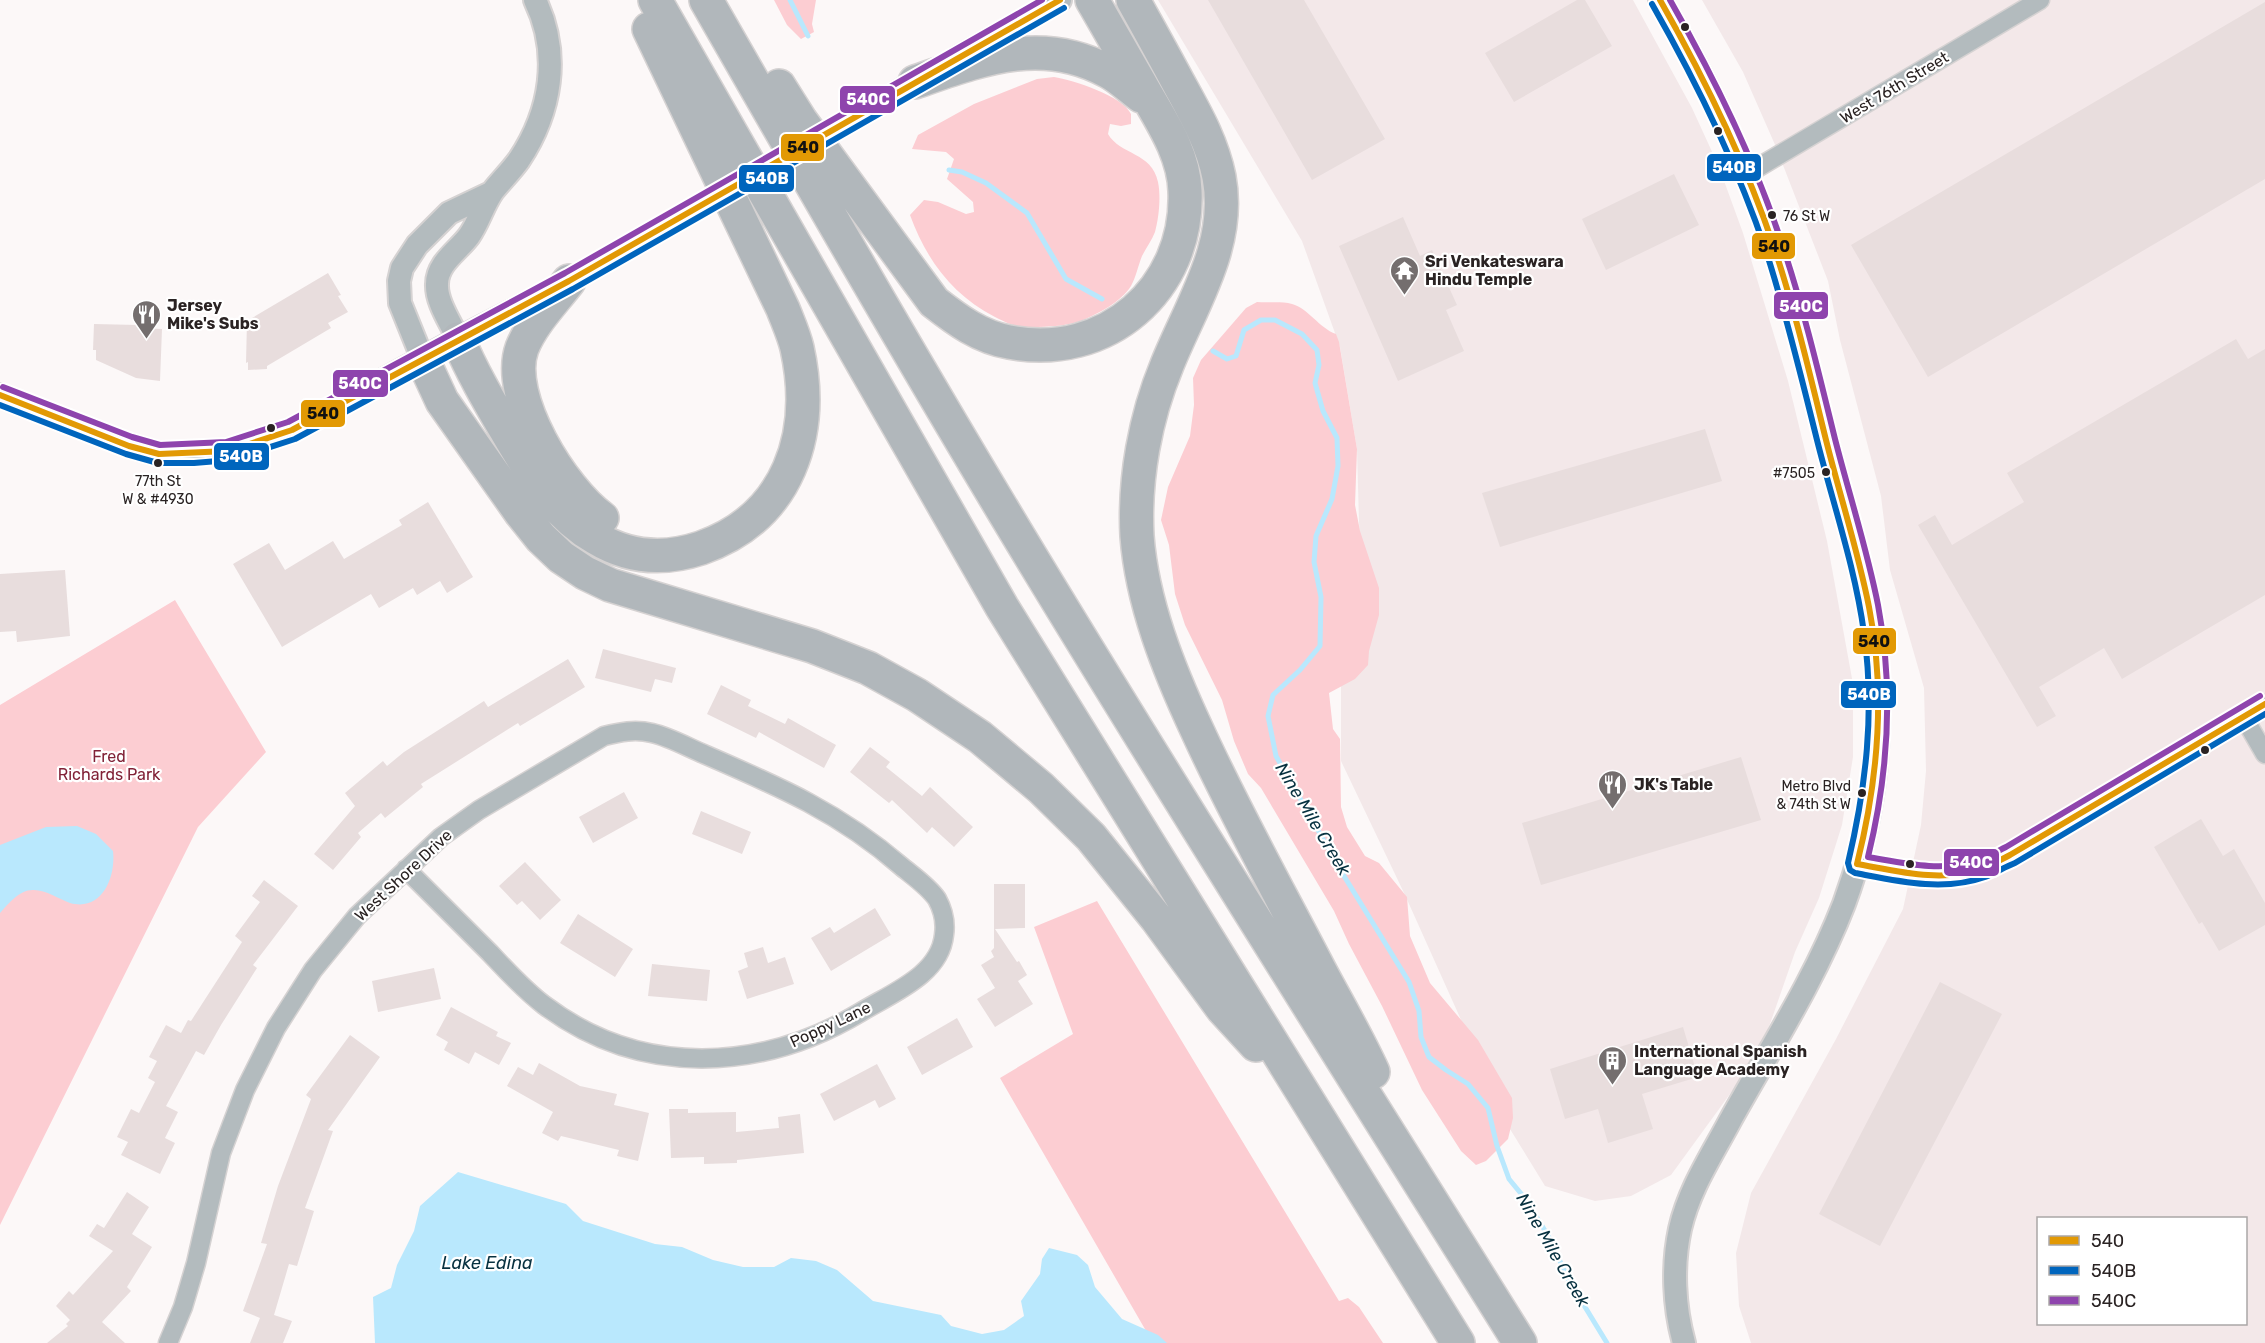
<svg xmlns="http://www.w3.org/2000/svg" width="2265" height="1343" font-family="Rubik,sans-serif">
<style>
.built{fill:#f3e8e9;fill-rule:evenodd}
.green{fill:#fccdd2}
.water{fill:#b9e8fd}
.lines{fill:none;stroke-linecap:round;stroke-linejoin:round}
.stream{stroke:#b9e8fd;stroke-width:5}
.building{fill:#e8dddd}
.minor-casing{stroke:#d5d2d2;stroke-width:21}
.tertiary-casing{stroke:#d5d2d2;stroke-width:26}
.motorway-casing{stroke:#d5d2d2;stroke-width:36}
.minor{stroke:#b3bbbe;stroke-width:18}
.tertiary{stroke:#b3bbbe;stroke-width:22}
.motorway{stroke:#b1b7bb;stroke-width:33}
.tertiary-bridge-casing{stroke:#d5d2d2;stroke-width:26;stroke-linecap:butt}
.tertiary-bridge{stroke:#b3bbbe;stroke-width:22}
.bus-1-casing{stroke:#fff;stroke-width:10}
.bus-2-casing{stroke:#fff;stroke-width:10}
.bus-3-casing{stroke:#fff;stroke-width:10}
.bus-1{stroke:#e29904;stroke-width:6}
.bus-2{stroke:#0065bd;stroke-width:6}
.bus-3{stroke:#8e44ad;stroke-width:6}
.bus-dot{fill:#2a2323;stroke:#fff;stroke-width:2}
.labels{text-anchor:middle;stroke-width:4.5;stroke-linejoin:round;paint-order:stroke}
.bus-label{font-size:14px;fill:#2a2323;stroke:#fff;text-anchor:end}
.street-label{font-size:16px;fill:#2a2323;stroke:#fff}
.poi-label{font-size:16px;font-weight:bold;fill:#2a2323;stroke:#fff;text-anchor:start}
.park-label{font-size:16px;fill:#812237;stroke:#fff}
.water-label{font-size:18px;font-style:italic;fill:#073140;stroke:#fff}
.line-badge{stroke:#fff;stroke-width:2}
.badge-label{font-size:16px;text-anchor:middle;font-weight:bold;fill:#fff}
.pale-badge-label{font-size:16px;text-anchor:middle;font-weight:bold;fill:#111}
</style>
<rect width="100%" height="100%" fill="#fcf8f8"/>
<path class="built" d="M1158,0H1633L1692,108L1719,167L1743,233L1788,381L1827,541L1853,684V757L1842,825L1819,898L1795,952L1770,1024L1754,1061L1671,1175L1631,1196L1595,1201L1545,1186L1510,1129L1405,895L1341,761V686L1368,659L1359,522L1357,449L1340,347L1302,241Z
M1702,0H2265V1343H1751L1739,1306L1736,1253L1751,1193L1836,1039L1903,909L1921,825L1926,771L1924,688L1890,570L1881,496L1840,340L1828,281L1776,147L1743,72ZM2038,1218H2246V1324H2038Z"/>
<path class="green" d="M774,0H816L812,24L814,32L801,39L787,25Z
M1054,77C1073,80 1123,96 1131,114C1131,115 1131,123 1131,124L1121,126L1110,124L1108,134C1120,155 1152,152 1158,182C1161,196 1159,218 1155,232C1152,240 1146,248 1142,256C1138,266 1136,277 1131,286C1121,302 1099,313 1083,320C1067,326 1055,326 1038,327C1034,327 1029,328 1025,328C1015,327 1003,321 995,317C952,295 926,259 910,215L924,200L938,202L966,214L974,212L973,202L947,179L954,159L946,152L912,149L918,135L974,104L1037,79Z
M1257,302C1268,303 1282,301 1292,304C1308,308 1319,328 1336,334L1339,342L1357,449L1355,505L1360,531L1379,588V615L1369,651L1368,665L1355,679L1329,693L1333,729L1340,739L1341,807L1347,827L1365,856L1379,863L1407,897L1410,936L1430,983L1478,1040L1512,1098L1513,1118L1508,1139L1486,1161L1476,1165L1461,1151L1422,1090L1382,1006L1349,944L1334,911L1261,788L1248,774L1234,741L1222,700L1185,625L1175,594L1169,545L1161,520L1168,487L1190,436L1194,405L1193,378L1201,360L1246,308Z
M175,600L266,752L198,827L0,1225V705Z
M1097,901L1339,1301L1348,1298L1359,1307L1383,1343H1153L1000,1078L1073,1034L1034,927Z"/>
<path class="water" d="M77,826L96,834L113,851C116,877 102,912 70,903C59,899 46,890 34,890C20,889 9,903 0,913V845L46,827Z
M458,1172L566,1204L583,1221L655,1244L682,1247L713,1260L743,1267H774L791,1258L816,1261L837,1270L873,1301L941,1315L951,1326L982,1334L1004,1330L1024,1316L1021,1301L1040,1274L1042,1259L1049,1248L1077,1255L1088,1265L1095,1287L1122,1319L1158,1335L1167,1343H375L373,1297L391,1288L397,1265L414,1231L420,1206Z"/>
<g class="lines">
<path class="stream" d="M790,0L808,36
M949,170L962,172L986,183L1027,213L1066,279L1102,299
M1213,351L1227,359L1236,356L1244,330L1261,320H1275L1302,334L1317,350L1319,365L1315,383L1323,411L1337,438L1338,466L1332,499L1316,536L1314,562L1321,597L1320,646L1300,670L1273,695L1268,716L1276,756L1344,876L1409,982L1419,1011L1421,1037L1429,1057L1446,1070L1468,1084L1488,1108L1497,1146L1509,1179L1527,1201L1550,1239L1568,1279L1607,1343"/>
</g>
<path class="building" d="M1208,0H1304L1385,139L1312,180Z
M1577,0H1585L1612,46L1514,102L1485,53Z
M2265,2V179L1928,377L1851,245Z
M1674,174L1699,225L1606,270L1582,219Z
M1403,217L1420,256L1432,250L1457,305L1446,310L1464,351L1398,381L1339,246Z
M328,273L341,295L338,296L348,312L328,323L331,328L267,366V369L248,370V362L246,363L247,321Z
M94,324L138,325L137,328L162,329L160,381L136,378L96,360V350H93Z
M2236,339L2248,359L2265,349V595L2122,679L2104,648L2039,687L2056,716L2037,727L1918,525L1935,515L1952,545L2024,502L2007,473Z
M1705,429L1722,481L1500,547L1482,493Z
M428,502L473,577L447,593L440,581L417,595L413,588L379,608L371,594L282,647L233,564L269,543L285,570L333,541L344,559L402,525L399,520Z
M65,570L70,636L17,642L16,631L0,632V574Z
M603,649L676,668L672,683L655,679L651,692L595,678Z
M568,659L585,687L520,726L518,723L421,784L423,787L385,818L381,813L358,833L361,837L333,870L314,854L355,806L345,793L383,761L387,766L404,752L484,701L488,707Z
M721,685L751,700L748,706L785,724L788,718L836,745L824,768L759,732L756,738L707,714Z
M870,747L890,762L886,767L922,796L930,787L973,827L954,847L932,827L927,833L892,800L889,803L850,772Z
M1741,757L1761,820L1541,885L1522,823Z
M624,792L638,818L593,843L579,817Z
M701,811L751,832L742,854L692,834Z
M2201,819L2223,856L2234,849L2265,903V925L2219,951L2202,922L2199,924L2154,847Z
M525,862L561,900L540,920L522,901L517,905L499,886Z
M264,880L298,906L253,965L257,968L221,1025L204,1055L196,1051L166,1106L178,1112L165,1138L175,1143L160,1174L121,1155L128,1142L117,1137L131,1109L139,1113L155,1082L148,1078L157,1061L149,1057L166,1025L181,1033L188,1020L191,1021L242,942L235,936L260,902L252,896Z
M994,884H1025V928L995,929L1017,962L1019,961L1027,975L1018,981L1033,1004L995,1027L977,999L995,988L981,965L994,957L991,951L994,948Z
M875,908L891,935L831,971L811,938L830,927L834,933Z
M578,914L633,949L615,977L560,943Z
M763,947L768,963L785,957L794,984L747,999L738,971L748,967L744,953Z
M652,964L710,970L707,1001L648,996Z
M434,968L441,999L378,1012L372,981Z
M1940,982L2002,1014L1880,1246L1819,1214Z
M451,1007L498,1032L496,1036L511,1043L499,1065L475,1052L469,1064L444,1050L448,1042L436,1035Z
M957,1018L973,1047L922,1075L907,1047Z
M1683,1027L1698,1077L1642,1094L1653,1129L1608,1143L1598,1109L1565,1119L1550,1069Z
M350,1035L380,1057L328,1130L333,1131L305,1208L314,1211L297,1266L289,1264L274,1315L292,1321L283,1343H250L260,1318L243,1311L267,1244L261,1243L278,1186L311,1099L306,1095Z
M539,1063L580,1086L617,1094L614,1105L649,1113L638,1161L617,1156L619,1150L561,1136L558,1141L542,1133L553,1112L507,1086L518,1067L533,1075Z
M877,1064L896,1099L879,1108L875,1100L834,1121L820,1094Z
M669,1109H688V1113L736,1112V1132L779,1128L778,1117L800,1114L804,1153L737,1160V1163L704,1164V1157L671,1158Z
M127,1192L149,1207L132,1234L152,1247L127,1287L131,1291L102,1322L125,1343H47L68,1326L66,1324L70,1320L56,1306L69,1291L73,1295L113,1251L89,1236L97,1224L104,1228Z"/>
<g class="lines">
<defs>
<path id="minor" d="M1747,174L2040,0
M2243,716L2265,754
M1857,864C1898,871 1940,883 1981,869C1991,865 2001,859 2010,855L2265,704
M168,1343L183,1307L196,1263L221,1153L245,1090L276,1028L313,970L357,916L441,837L479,810L604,736C620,732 635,729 652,733C670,737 689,748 706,755C780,787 840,813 901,866C913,876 928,886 937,899C943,910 946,922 944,935C940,975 892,993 861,1012C761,1072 641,1078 544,1005C524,990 507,971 490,953C462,925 434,897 406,869"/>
<path id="tertiary" d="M1660,0C1706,78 1745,161 1774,247C1798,317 1813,390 1832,461C1848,525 1871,591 1876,657C1884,740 1873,826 1844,904C1815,979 1770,1049 1731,1119C1712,1155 1689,1189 1680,1229C1672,1266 1674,1307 1684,1343
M957,58L1060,0
M873,107L928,74
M458,339C451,323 436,302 437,284C437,263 458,251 469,236C479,222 483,205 493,191C501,181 511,171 519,160C551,112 561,54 535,0
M423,360L400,303L399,281L402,268L417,245L449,213L491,193
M0,395L129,446L159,454H194L228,451L292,430L458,339L569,281L671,223"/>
<path id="motorway" d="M655,0L1002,607L1458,1343
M706,0C808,178 910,356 1016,532C1180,804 1352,1073 1520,1343
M1133,0C1148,27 1163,54 1178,82C1195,113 1212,142 1219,177C1232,245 1191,305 1167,365C1145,418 1134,479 1137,536C1142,603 1169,670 1197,730C1234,811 1278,890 1319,969C1337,1003 1357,1037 1373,1072
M915,82C979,60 1041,35 1107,71C1119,77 1130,88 1141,96
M779,86L801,121L934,302C957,320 980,337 1009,342C1106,361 1189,289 1185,191C1184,153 1160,119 1142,87C1125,58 1109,29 1092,0
M569,281C553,302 532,323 522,348C504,397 563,490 602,518
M458,339C472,372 489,401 507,432C531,472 554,514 596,538C629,558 665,560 701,548C789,517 816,434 797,348C794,335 788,322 783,309L649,29
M423,360L442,401L521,513L541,538L561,557L585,573L610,585L812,646L868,668L917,695L980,737L1041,788L1091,837L1157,919L1222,1008L1256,1045"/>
</defs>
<use href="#minor" class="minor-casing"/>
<use href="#tertiary" class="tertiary-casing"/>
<use href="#motorway" class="motorway-casing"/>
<use href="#minor" class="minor"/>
<use href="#tertiary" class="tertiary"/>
<use href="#motorway" class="motorway"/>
<defs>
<path id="tertiary-bridge" d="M671,223L873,107"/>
</defs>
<use href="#tertiary-bridge" class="tertiary-bridge-casing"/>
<use href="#tertiary-bridge" class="tertiary-bridge"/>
<defs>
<path id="bus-1" d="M1660,0C1705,79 1745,161 1774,247C1795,310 1810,375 1826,440C1840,496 1858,551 1869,607C1886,693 1878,780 1857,864C1897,871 1941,883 1981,869C1991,866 2000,860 2010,855L2265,704
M0,395L129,446L159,454L228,451L292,430L569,281L1060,0"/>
<path id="bus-2" d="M1652,4C1697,83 1737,165 1766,251C1786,313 1801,376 1817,440C1833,504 1855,567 1864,633C1875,711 1866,787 1848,863L1850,870L1855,873C1897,881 1943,892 1985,877C1995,873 2005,867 2015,863L2265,714
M0,405L126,454L158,463H194L230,460L295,439L573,289L1064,8"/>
<path id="bus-3" d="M1670,0C1715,79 1755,160 1783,247C1804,310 1819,374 1835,439C1849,494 1867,549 1878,605C1894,689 1888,775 1868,857C1904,863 1940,872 1976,861C1986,858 1996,852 2006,847L2260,696
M3,387L132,437L160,445L226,442L288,422L565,273L1042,0"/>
</defs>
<use href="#bus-1" class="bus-1-casing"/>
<use href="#bus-2" class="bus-2-casing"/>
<use href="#bus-3" class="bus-3-casing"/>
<use href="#bus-1" class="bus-1"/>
<use href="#bus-2" class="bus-2"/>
<use href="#bus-3" class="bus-3"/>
</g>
<defs>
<symbol id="temple-pin" viewBox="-11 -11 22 30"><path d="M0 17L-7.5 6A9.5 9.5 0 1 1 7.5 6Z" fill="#746e6e" stroke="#fff"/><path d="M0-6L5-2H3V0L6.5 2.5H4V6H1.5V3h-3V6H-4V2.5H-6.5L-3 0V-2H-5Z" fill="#fff"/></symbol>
<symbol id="restaurant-pin" viewBox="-11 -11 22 30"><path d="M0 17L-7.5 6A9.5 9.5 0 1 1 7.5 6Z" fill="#746e6e" stroke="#fff"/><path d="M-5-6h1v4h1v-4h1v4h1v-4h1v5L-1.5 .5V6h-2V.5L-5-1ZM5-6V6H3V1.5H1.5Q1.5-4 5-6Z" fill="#fff"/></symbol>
<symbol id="building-pin" viewBox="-11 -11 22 30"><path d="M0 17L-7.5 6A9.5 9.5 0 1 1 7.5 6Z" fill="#746e6e" stroke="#fff"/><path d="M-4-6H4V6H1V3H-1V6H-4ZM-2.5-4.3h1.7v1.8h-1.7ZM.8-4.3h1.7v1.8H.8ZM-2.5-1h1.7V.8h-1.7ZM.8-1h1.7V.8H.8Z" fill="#fff"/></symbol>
</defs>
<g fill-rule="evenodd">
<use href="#temple-pin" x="1388" y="254" width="33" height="45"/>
<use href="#restaurant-pin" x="130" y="298" width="33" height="45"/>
<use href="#restaurant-pin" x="1596" y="768" width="33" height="45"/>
<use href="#building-pin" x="1596" y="1044" width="33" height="45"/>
</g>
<g class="bus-dot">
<circle cx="1685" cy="27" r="5"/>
<circle cx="1718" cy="131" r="5"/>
<circle cx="1772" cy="215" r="5"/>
<circle cx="271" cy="428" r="5"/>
<circle cx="158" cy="463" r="5"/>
<circle cx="1826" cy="472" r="5"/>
<circle cx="2205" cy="750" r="5"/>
<circle cx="1862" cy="793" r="5"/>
<circle cx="1910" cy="864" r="5"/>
</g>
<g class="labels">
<g class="bus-label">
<text x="1783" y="221" text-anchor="start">76 St W</text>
<text x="1815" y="478">#7505</text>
<text x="158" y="486" text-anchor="middle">77th St<tspan x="158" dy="18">W &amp; #4930</tspan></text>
<text x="1851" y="791">Metro Blvd<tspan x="1851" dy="18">&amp; 74th St W</tspan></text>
</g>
<g class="street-label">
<text transform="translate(1894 87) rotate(-31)" y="6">West 76th Street</text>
<text transform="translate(403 875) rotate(-43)" y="6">West Shore Drive</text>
<text transform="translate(830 1024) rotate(-25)" y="6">Poppy Lane</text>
</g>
<g class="poi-label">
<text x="1425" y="267">Sri Venkateswara<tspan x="1425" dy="18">Hindu Temple</tspan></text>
<text x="167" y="311">Jersey<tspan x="167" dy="18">Mike's Subs</tspan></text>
<text x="1634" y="790">JK's Table</text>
<text x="1634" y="1057">International Spanish<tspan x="1634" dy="18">Language Academy</tspan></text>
</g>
<g class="park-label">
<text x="109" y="762">Fred<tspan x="109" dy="18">Richards Park</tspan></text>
</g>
<g class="water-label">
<text transform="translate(1313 819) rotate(59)" y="6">Nine Mile Creek</text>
<text transform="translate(1553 1250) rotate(60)" y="6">Nine Mile Creek</text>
<text x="487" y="1269">Lake Edina</text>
</g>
</g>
<g class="line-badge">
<rect x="839" y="85" width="57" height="29" rx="6" fill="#8e44ad"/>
<rect x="780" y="133" width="45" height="29" rx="6" fill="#e29904"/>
<rect x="1706" y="153" width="56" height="29" rx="6" fill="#0065bd"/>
<rect x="738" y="164" width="57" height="29" rx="6" fill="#0065bd"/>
<rect x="1751" y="232" width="45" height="28" rx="6" fill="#e29904"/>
<rect x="1773" y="291" width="56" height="29" rx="6" fill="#8e44ad"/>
<rect x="332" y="369" width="57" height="29" rx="6" fill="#8e44ad"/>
<rect x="300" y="399" width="46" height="29" rx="6" fill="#e29904"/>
<rect x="213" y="442" width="57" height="29" rx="6" fill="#0065bd"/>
<rect x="1852" y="627" width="45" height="28" rx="6" fill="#e29904"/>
<rect x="1840" y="680" width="57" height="29" rx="6" fill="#0065bd"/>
<rect x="1943" y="848" width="57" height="29" rx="6" fill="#8e44ad"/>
</g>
<g class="badge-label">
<text x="868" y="105">540C</text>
<text x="1734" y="173">540B</text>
<text x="767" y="184">540B</text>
<text x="1801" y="312">540C</text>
<text x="360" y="389">540C</text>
<text x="241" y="462">540B</text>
<text x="1869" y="700">540B</text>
<text x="1971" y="868">540C</text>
</g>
<g class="pale-badge-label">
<text x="803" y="153">540</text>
<text x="1774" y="252">540</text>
<text x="323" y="419">540</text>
<text x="1874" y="647">540</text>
</g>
<rect x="2037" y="1217" width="210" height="108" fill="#ffffff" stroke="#aaa7a7" stroke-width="1.5"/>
<rect x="2049" y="1236" width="30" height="9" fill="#e29904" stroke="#aaa7a7" stroke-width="1.5"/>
<text x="2091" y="1247" font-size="18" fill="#2a2323">540</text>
<rect x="2049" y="1266" width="30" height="9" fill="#0065bd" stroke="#aaa7a7" stroke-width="1.5"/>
<text x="2091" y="1277" font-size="18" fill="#2a2323">540B</text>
<rect x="2049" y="1296" width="30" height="9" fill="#8e44ad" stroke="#aaa7a7" stroke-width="1.5"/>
<text x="2091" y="1307" font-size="18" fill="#2a2323">540C</text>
</svg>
